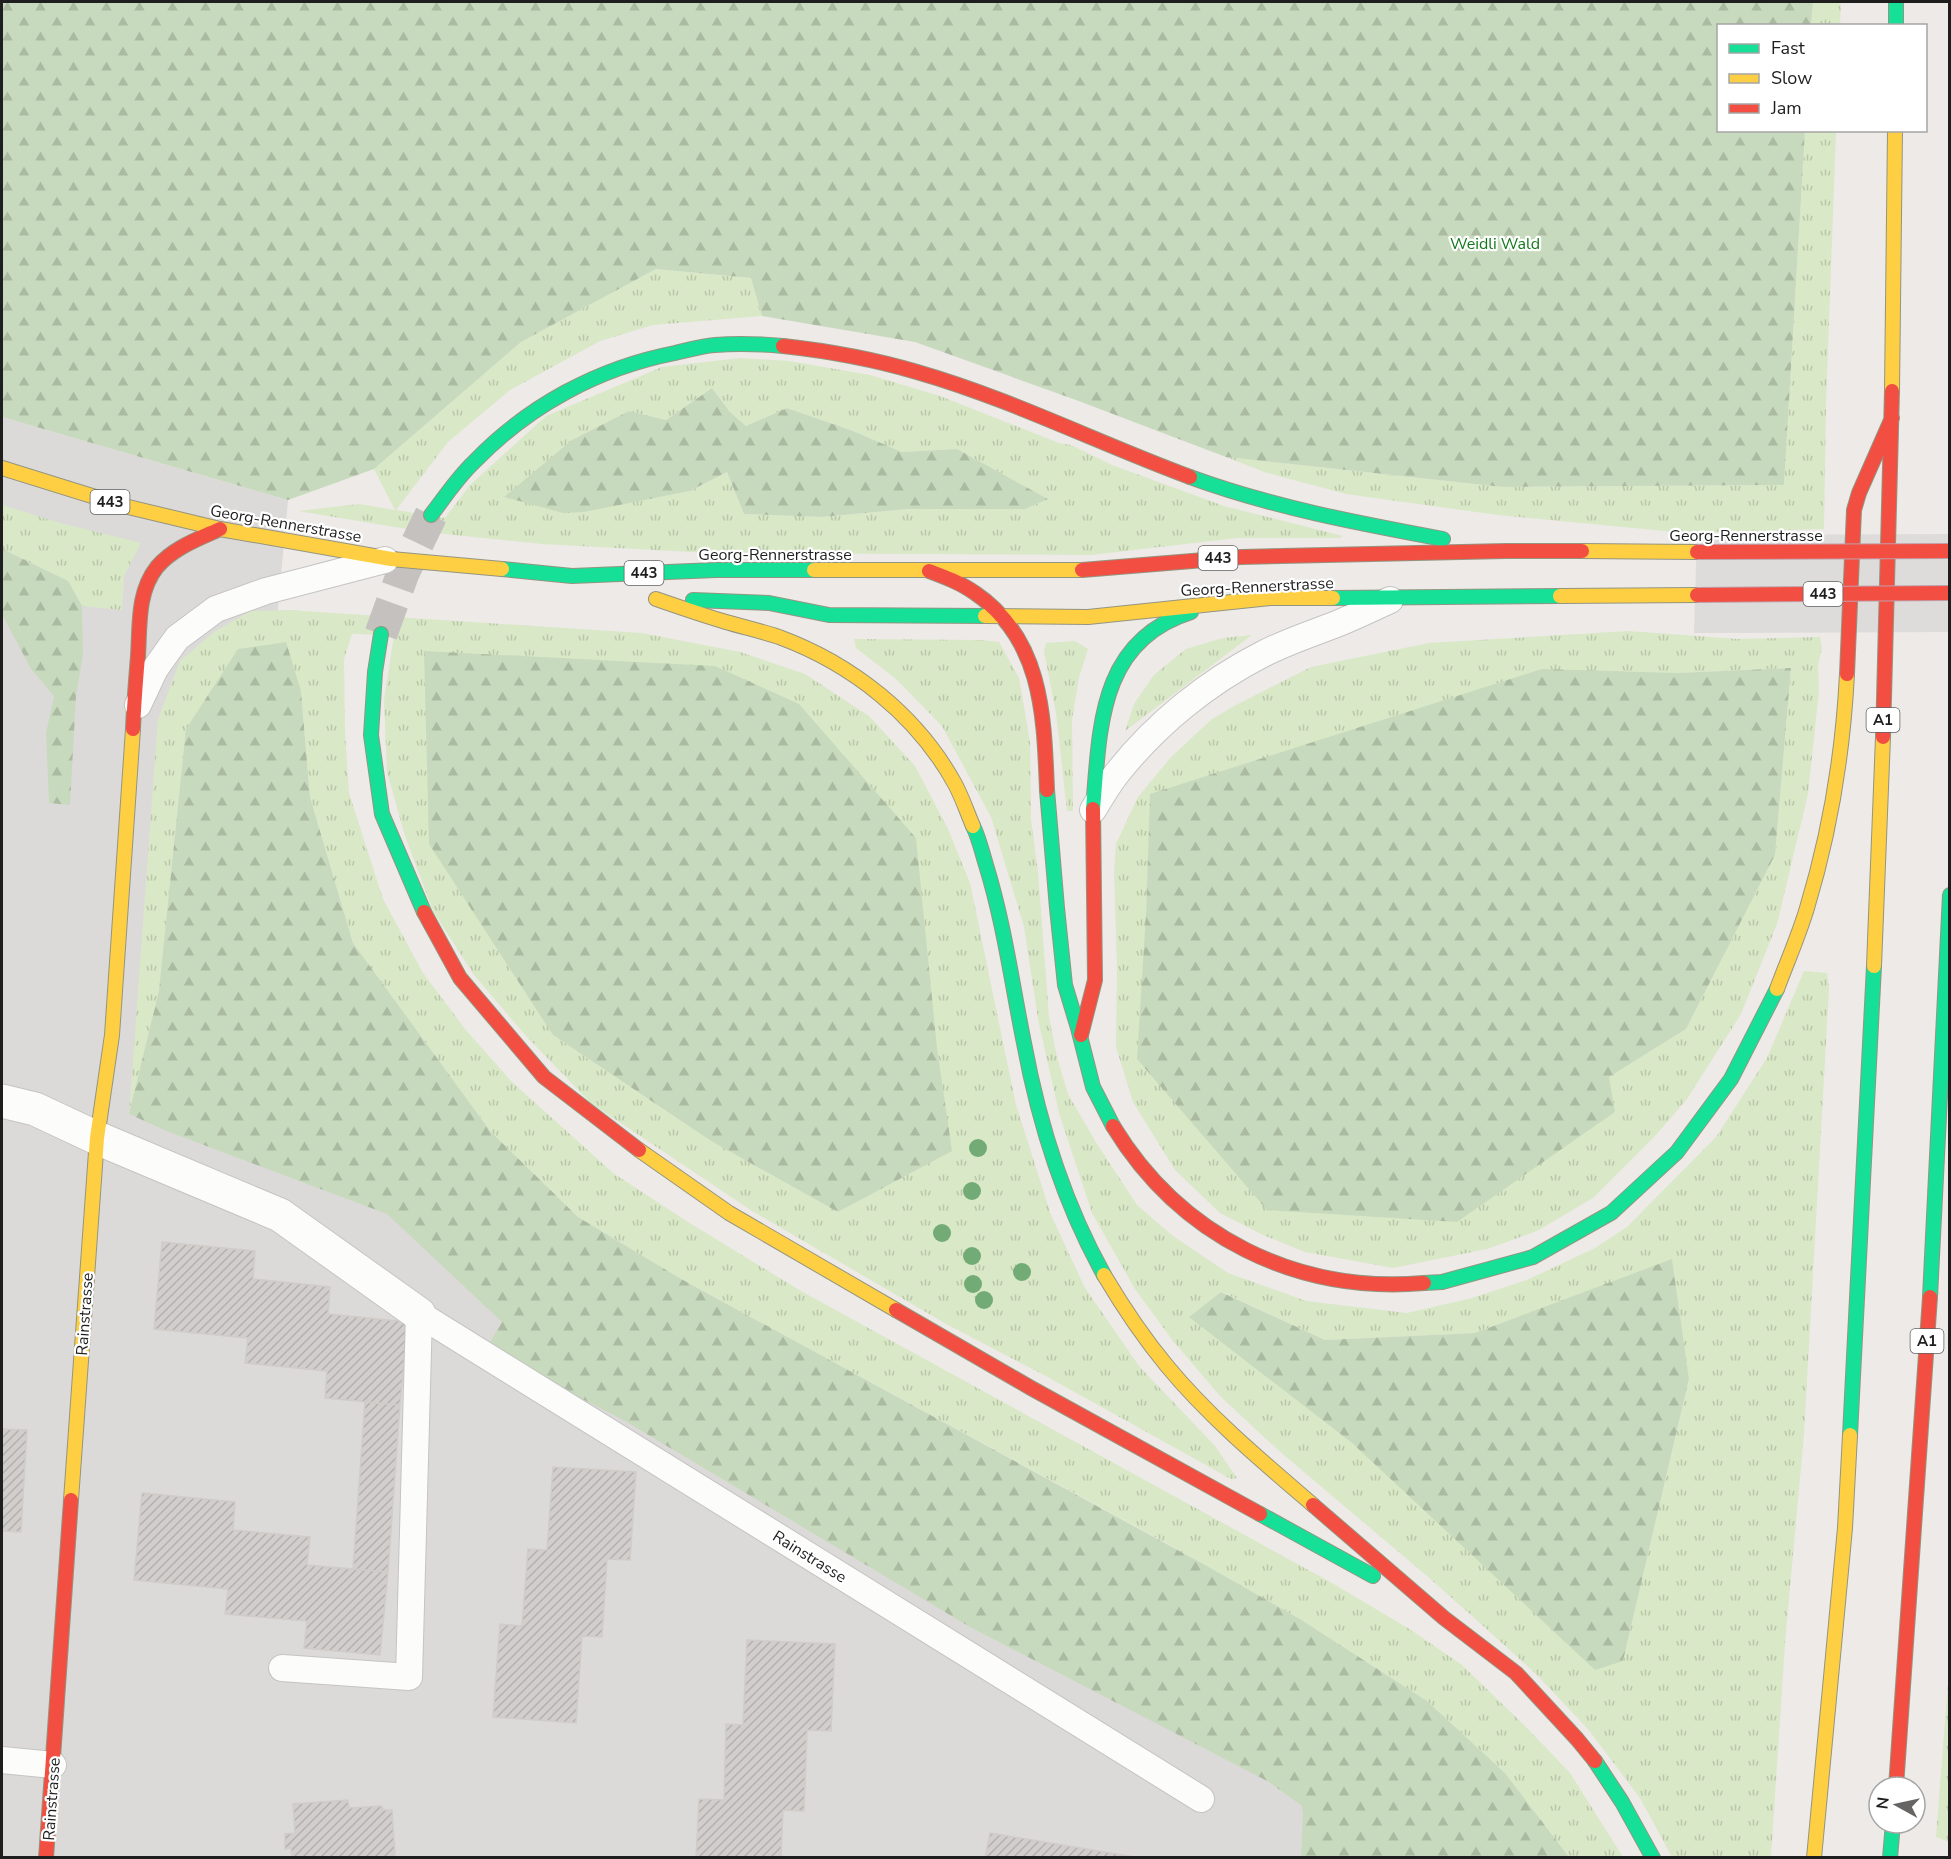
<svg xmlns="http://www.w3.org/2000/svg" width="1951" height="1859" font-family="'Nunito Sans',sans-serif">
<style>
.residential{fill:#dcdad8}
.grass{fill:url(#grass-tufts);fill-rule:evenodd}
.forest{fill:url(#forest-firs)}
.pier{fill:#dddcda}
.building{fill:url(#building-hatch);stroke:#d0ccc9;stroke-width:1.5}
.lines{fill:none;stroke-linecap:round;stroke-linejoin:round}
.highway-tunnel{stroke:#c4c1bf;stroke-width:33;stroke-dasharray:33 16;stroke-linecap:butt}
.lane-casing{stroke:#c5c4c3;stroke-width:28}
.street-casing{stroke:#c5c4c3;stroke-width:35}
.fast-casing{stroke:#949580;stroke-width:16}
.slow-casing{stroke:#949580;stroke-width:16}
.jam-casing{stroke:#949580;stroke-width:16}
.lane{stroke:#fcfcfb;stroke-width:26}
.street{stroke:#fcfcfb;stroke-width:33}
.fast{stroke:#16e098;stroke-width:14}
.slow{stroke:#ffcf43;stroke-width:14}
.jam{stroke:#f24e42;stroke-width:14}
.jam-bridge-casing{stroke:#c19fa9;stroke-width:16;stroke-linecap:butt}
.jam-bridge{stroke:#f24e42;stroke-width:14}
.tree{fill:#73ab76}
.labels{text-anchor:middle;stroke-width:4.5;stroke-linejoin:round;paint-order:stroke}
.shield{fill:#fff;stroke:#626262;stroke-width:1.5}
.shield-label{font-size:15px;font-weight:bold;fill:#1e1e1e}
.park-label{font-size:16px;fill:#107819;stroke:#fff}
.street-label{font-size:16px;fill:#1e1e1e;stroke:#fff}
</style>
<defs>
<pattern id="grass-tufts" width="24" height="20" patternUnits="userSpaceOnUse" patternTransform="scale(1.5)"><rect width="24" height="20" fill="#d9e8c7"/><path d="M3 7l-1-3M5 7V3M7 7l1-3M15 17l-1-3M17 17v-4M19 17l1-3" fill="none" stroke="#bac7aa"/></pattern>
<pattern id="forest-firs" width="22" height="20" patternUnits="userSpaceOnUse" patternTransform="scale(1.5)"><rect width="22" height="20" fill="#c8dabd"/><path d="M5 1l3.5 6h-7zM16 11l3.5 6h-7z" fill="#abbba2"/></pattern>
<pattern id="building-hatch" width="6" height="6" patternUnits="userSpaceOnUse" patternTransform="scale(1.5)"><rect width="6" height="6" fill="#d1cecc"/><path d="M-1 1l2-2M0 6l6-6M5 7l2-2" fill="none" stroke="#b3b0af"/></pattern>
</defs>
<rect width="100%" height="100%" fill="#edeae7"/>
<path class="residential" d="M2,417L288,500L263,769L416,1124L1502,1857H2Z"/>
<path class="grass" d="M1813,2H1841L1840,25L1811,26Z
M1805,131H1836L1826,405L1824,529L1686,533L1498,515L1346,494L1267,473L1226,457L1503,487L1784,485Z
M656,269L751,278L762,316L653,325L600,341L510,390L448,442L396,510L445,518L470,485L546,416L662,367L740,358L789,361L870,375L940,396L1059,443L1071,445L1112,465L1224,506L1343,536L1339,538H1237L1091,555L710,553L542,544L425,532L298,511L359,504L395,510L374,469L521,342ZM712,388L730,412L746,426L787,408L853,431L902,452L957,449L1048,499L1025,509H909L821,517L744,514L727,472L690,491L649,499L572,440L629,411L666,420Z
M2,505L57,522L141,543L124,576L122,610L82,606L68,581L2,549Z
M288,610L642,633L740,652L805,674L869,716L915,766L948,829L970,883L1016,1105L1051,1215L1085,1288L1139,1366L1215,1446L1237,1478L1231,1479L1044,1375L948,1325L752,1211L591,1103L527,1037L474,975L433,911L405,836L387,772L384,700L394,635L352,634L344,659L345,734L349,793L383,899L423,973L465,1029L511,1081L613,1173L688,1222L801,1291L1332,1583L1411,1630L1462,1665L1529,1730L1570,1773L1623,1857H1569L1505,1773L1427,1701L1300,1619L1168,1544L683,1280L578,1217L491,1132L353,943L310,797L301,691L186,729L159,991L129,1114L158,719L180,661L214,632L251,611ZM553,1035L937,1048L951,1151L838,1212L711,1141Z
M1629,631L1738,639L1820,637L1822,648L1818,666L1819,691L1808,794L1777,924L1741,1014L1687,1099L1657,1134L1593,1198L1537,1231L1487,1249L1393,1268L1305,1252L1263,1235L1220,1213L1175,1170L1133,1102L1116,1047L1117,967L1114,873L1116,844L1138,797L1171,757L1212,719L1236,705L1311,667L1429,643ZM1791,668L1775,855L1686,1029L1609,1077L1146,914L1151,794L1676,673Z
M1252,635L1125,731L1134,704L1154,675L1186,649L1223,638Z
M854,639L982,640L999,642L1019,678L1030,742L1031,819L1038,872L1049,1017L1057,1057L1068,1094L1097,1144L1137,1205L1173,1236L1228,1273L1306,1301L1407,1313L1472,1298L1527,1280L1595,1248L1627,1227L1716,1137L1767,1058L1804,971L1827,973L1829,989L1804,1434L1785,1643L1771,1857H1672L1640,1798L1588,1729L1536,1674L1480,1623L1427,1576L1278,1450L1220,1396L1173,1341L1135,1289L1092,1213L1059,1113L1038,1019L1024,927L991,817L942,726L896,679L856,648ZM1672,1260L1689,1380L1623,1661L1352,1443L1190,1316L1222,1292L1325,1340L1475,1333Z
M1075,641L1088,649L1079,677L1072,720L1073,811H1067L1056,713L1044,651L1046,643Z
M1949,1670L1950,1842H1949L1936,1837Z"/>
<path class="forest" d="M2,2H1813L1811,25L1718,26V130L1805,131L1784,485L1503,487L1226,457L1076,400L915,342L762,316L751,278L656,269L521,342L374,469L288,500L2,417Z
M712,388L730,412L746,426L787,408L853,431L902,452L957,449L1048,499L1025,509H909L821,517L744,514L727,472L690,491L584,512L563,513L504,497L572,440L629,411L666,420Z
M2,549L68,581L82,606L83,655L76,696L70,805L49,803L46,733L54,696L31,669L4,618L2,616Z
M286,642L301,691L310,797L353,943L491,1132L578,1217L683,1280L1207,1566L1300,1619L1427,1701L1505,1773L1569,1857H1301L1303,1814L1302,1806L1269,1782L970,1627L625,1421L486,1349L502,1322L387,1214L164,1130L129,1114L159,991L186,729L238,649Z
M424,651L715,666L799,704L916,838L937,1048L952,1151L838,1212L711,1141L553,1035L429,844Z
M1791,668L1775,855L1686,1029L1609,1077L1615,1112L1457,1222L1267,1210L1137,1059L1146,914L1150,794L1542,669L1676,673Z
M1672,1259L1689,1379L1623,1661L1595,1670L1352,1443L1189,1317L1221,1292L1325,1340L1475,1333Z"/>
<path class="pier" d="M1949,534V632L1694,633L1697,535Z"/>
<path class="building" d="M162,1242L255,1251L253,1279L330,1287L328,1314L408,1322L400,1405L325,1398L327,1371L245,1363L248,1338L154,1329Z
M365,1402L400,1405L388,1572L353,1569Z
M2,1429L27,1430L21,1532L2,1531Z
M553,1467L636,1472L630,1560L607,1559L602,1637L582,1636L576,1723L493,1717L500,1624L522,1626L528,1549L547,1550Z
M142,1493L235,1502L233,1530L310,1537L307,1565L388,1572L380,1655L304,1648L307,1621L225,1614L228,1589L134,1580Z
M747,1640L835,1644L831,1731L807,1730L804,1811L783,1810L781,1858H696L699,1799L724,1800L726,1724L743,1725Z
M348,1800L349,1808L382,1806L383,1810H392L395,1855L391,1856V1858H292L291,1848L285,1849V1834L295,1833L293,1804Z
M990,1833L1134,1857V1858H985Z"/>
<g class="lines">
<path class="highway-tunnel" d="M381,634L403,573L431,515"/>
<defs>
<path id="lane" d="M138,705L155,669L177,638L216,609L266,591L385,560
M1093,810C1101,797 1109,783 1118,772C1157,723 1208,682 1263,654C1288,641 1314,633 1339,623C1356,616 1373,608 1390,600
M419,1314L1201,1799
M282,1668L409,1677L419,1314
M2,1760L53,1765"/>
<path id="street" d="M2,1101L35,1109L97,1138L280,1215L419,1314"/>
<path id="fast" d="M1896,2V26
M1190,477C1272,507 1357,523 1443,539
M431,515C445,497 457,478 474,462C528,406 598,368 675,353C688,350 701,346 715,345C738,343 761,344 783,346
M502,569L572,576L716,570H814
M1333,598L1560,596
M693,600L769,603L829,615L985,616
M381,634L375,672L371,735L382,814L424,912
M1047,790L1057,908L1065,985L1078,1028L1093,1087L1113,1126
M1093,809C1100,729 1098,641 1191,612
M973,826C979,838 982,852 986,865C1004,923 1012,984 1024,1043C1039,1124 1064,1203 1104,1275
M1424,1283L1442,1282L1533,1257L1611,1213L1677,1152L1731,1079L1777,989
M1930,1297L1950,895
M1850,1435L1874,966
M1260,1514L1373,1576
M1595,1761L1622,1802L1653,1858
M1890,1858L1893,1823"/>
<path id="slow" d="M1892,391L1895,130
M2,468L124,506L220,529L391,559L502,569
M1582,551L1697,552
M814,570H1082
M1560,596L1697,595
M656,599C679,607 702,615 726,622C743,627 761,631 779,637C852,664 917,715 955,784C962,797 967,812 973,826
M985,616L1088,617L1270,598H1333
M1874,966L1883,737
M1777,989C1787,962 1799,935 1807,908C1830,832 1843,753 1847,674
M97,1138L112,1035L133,729
M639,1150L729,1213L896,1310
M1104,1275C1123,1307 1143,1337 1167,1366C1210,1418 1263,1462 1313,1505
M71,1500L97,1138
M1814,1858L1845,1528L1850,1435"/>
<path id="jam" d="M783,346C829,351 873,359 917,372C1011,399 1098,443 1190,477
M1082,570L1241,557L1506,551H1582
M929,571C945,577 961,583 975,593C1043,639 1044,717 1047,790
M1847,674L1854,510L1859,493L1892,418
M133,729C134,705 136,680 138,656C140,626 137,592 157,567C173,548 198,539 220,529
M1883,737L1892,391
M424,912L460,978L544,1077L639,1150
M1081,1035L1095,980L1093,809
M1113,1126C1180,1236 1296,1294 1424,1283
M896,1310L1031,1388L1260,1514
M1313,1505L1444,1618L1516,1673L1577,1739L1595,1761
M1896,1787L1930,1297
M46,1858L71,1500"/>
</defs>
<use href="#lane" class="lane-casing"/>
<use href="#street" class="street-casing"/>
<use href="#fast" class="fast-casing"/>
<use href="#slow" class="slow-casing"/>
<use href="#jam" class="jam-casing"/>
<use href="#lane" class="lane"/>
<use href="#street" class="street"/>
<use href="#fast" class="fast"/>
<use href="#slow" class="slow"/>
<use href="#jam" class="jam"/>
<defs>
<path id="jam-bridge" d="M1697,552L1950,551
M1697,595L1950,593"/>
</defs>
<use href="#jam-bridge" class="jam-bridge-casing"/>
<use href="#jam-bridge" class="jam-bridge"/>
</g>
<g class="tree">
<circle cx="978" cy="1148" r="9"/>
<circle cx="972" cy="1191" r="9"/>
<circle cx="942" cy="1233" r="9"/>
<circle cx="972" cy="1256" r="9"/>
<circle cx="1022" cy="1272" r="9"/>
<circle cx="973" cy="1284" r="9"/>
<circle cx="984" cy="1300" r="9"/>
</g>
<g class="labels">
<g class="shield">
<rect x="90.5" y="490" width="39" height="24" rx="4.5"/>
<rect x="1198.5" y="546" width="39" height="24" rx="4.5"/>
<rect x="624.5" y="561" width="39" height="24" rx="4.5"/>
<rect x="1803.5" y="582" width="39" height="24" rx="4.5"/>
<rect x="1866.5" y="708" width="33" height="24" rx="4.5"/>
<rect x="1910.5" y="1329" width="33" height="24" rx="4.5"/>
</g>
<g class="shield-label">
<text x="110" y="507">443</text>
<text x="1218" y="563">443</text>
<text x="644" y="578">443</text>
<text x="1823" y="599">443</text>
<text x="1883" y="725">A1</text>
<text x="1927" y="1346">A1</text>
</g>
<g class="park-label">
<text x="1495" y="249">Weidli Wald</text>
</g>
<g class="street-label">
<text transform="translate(286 523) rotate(10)" y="6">Georg-Rennerstrasse</text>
<text x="1746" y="541">Georg-Rennerstrasse</text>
<text x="775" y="560">Georg-Rennerstrasse</text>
<text transform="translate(1257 586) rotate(-3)" y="6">Georg-Rennerstrasse</text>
<text transform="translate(84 1314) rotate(-86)" y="6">Rainstrasse</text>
<text transform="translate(810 1556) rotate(32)" y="6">Rainstrasse</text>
<text transform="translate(51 1799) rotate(-86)" y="6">Rainstrasse</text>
</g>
</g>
<rect width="1951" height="1859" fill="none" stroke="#1e1e1e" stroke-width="6"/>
<rect x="1717" y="24" width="210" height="108" fill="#ffffff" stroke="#a5a5a5" stroke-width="1.5"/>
<rect x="1729" y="44" width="30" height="9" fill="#16e098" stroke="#a5a5a5" stroke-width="1.5"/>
<text x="1771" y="54" font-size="18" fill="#1e1e1e">Fast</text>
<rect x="1729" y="74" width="30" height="9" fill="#ffcf43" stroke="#a5a5a5" stroke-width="1.5"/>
<text x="1771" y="84" font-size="18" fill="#1e1e1e">Slow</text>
<rect x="1729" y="104" width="30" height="9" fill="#f24e42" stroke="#a5a5a5" stroke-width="1.5"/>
<text x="1771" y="114" font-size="18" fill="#1e1e1e">Jam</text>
<g transform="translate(1897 1805) rotate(278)"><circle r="28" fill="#ffffff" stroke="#a5a5a5" stroke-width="1.5"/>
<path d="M0-4.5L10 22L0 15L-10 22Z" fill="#666564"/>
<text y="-9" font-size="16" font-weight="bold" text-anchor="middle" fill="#1e1e1e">N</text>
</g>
</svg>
